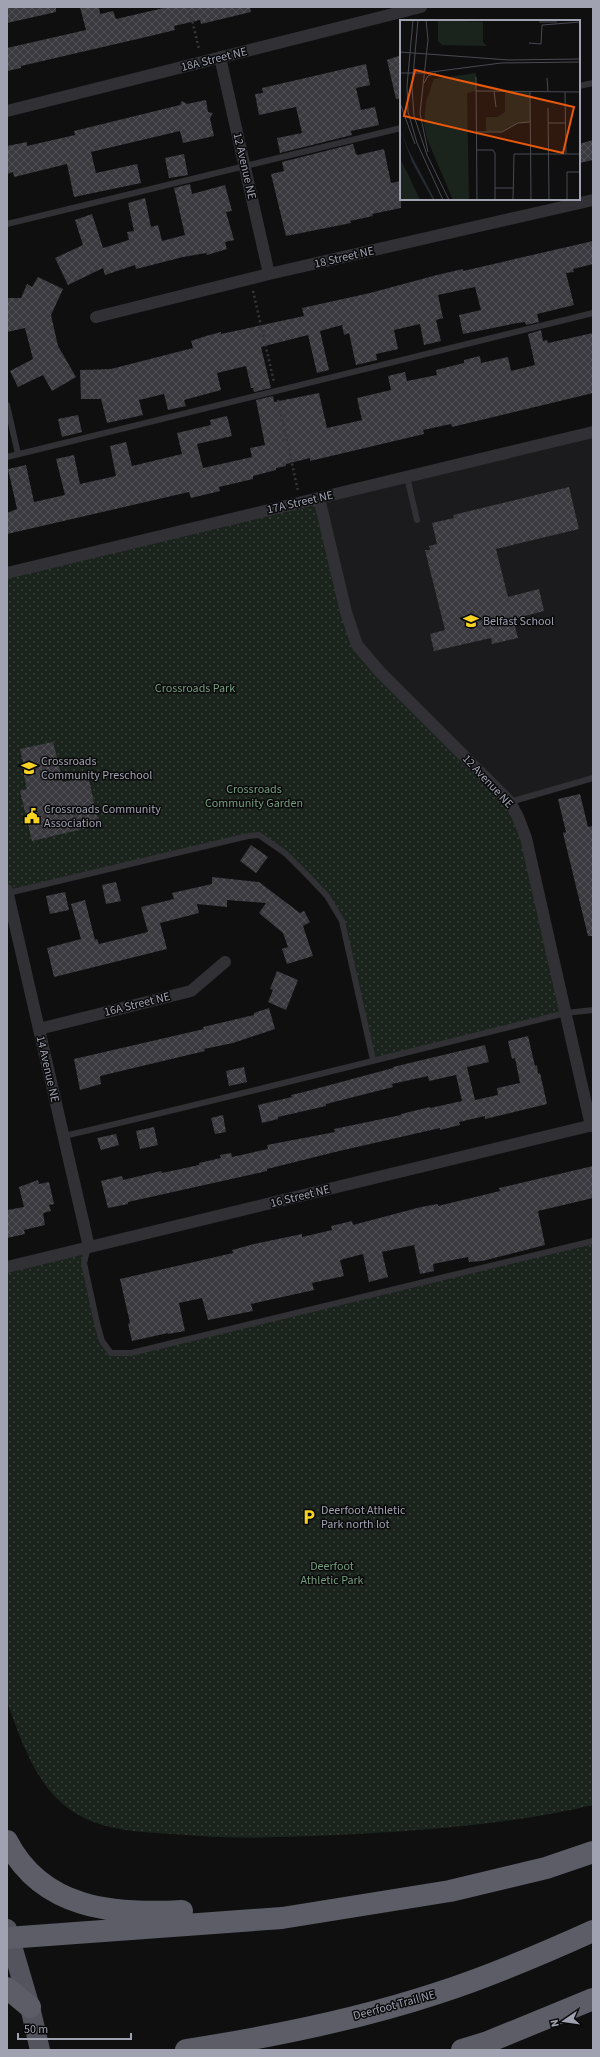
<svg xmlns="http://www.w3.org/2000/svg" width="600" height="2057" font-family="'Source Sans 3',sans-serif">
<style>
.built{fill:#1b1b1d}
.park{fill:url(#park-dots)}
.building{fill:url(#building-cross-hatch)}
.lines{fill:none;stroke-linecap:round;stroke-linejoin:round}
.path{stroke:#36373c;stroke-width:2.5;stroke-dasharray:2 3;stroke-linecap:butt}
.service{stroke:#303035;stroke-width:6}
.minor{stroke:#303035;stroke-width:12}
.trunk{stroke:#54545e;stroke-width:20}
.motorway{stroke:#5c5d67;stroke-width:22}
.labels{text-anchor:middle;stroke-width:3;stroke-linejoin:round;paint-order:stroke}
.street-label{font-size:12px;fill:#a0a2b2;stroke:#0a0a0b}
.poi-label{font-size:12px;fill:#a0a2b2;stroke:#0a0a0b;text-anchor:start}
.park-label{font-size:12px;fill:#769e7f;stroke:#0a0a0b}
.inset-road{fill:none;stroke:#494a51;stroke-width:1}
.view{fill:#e8590c;fill-opacity:0.15;stroke:#e8590c;stroke-width:2}
.inset-edge{fill:none;stroke:#a0a2b2;stroke-width:2}
</style>
<defs>
<pattern id="park-dots" width="8" height="8" patternUnits="userSpaceOnUse"><rect width="8" height="8" fill="#1b231d"/><path d="M2 2h.1M6 6h.1" fill="none" stroke="#39403b" stroke-width="1.8" stroke-linecap="round"/></pattern>
<pattern id="building-cross-hatch" width="8" height="8" patternUnits="userSpaceOnUse"><rect width="8" height="8" fill="#39393e"/><path d="M0 0l8 8M0 8l8-8" fill="none" stroke="#525258"/></pattern>
</defs>
<rect width="100%" height="100%" fill="#0f0f10"/>
<path class="built" d="M593,432V778L510,802L357,645L319,498Z"/>
<path class="park" d="M319,498L357,645L518,817L566,1013L373,1060L342,921L308,876L259,835L7,890V573Z
M593,1241V1805C516,1823 436,1830 357,1834C295,1837 235,1840 173,1834C141,1832 105,1831 77,1814C37,1791 22,1742 7,1702V1267L89,1247L84,1263L102,1341L111,1352L120,1354Z"/>
<path class="building" d="M7,7H56V12L7,23Z
M80,7H99L100,14L113,11L116,19L168,7H250L251,12L201,24L200,20L174,26L175,30L146,37L21,66V68L7,71V48L86,30Z
M401,55V98L396,99L387,60Z
M366,64L370,85L356,88L361,110L375,107L379,125L351,131L352,135L280,153L277,138L302,133L296,107L259,115L255,94L263,93L262,88Z
M206,100L208,112L213,113L210,118L214,136L183,143L180,131L91,152L96,173L137,164L141,183L74,197L67,164L14,177L13,172L7,174V146L27,142V146L75,135L74,131L180,105L182,101L187,104Z
M593,140V160L579,163V144Z
M353,144L356,154L358,155L384,149L391,183L401,181V208L372,214L373,216L350,221L351,223L286,236L271,174L284,171L282,162Z
M184,154L188,175L169,178L165,158Z
M190,184L192,194L225,185L232,211L226,212L234,240L225,242L227,249L207,255L206,253L183,257L136,269L135,265L105,275L103,268L68,285L55,258L83,245L75,220L92,214L103,248L129,240L127,232L134,231L128,203L145,198L151,227L158,225L162,241L185,235L174,188Z
M593,241V264L573,269L574,272L566,273L574,305L537,314L539,322L526,325L525,322L517,323L463,334L459,315L481,310L475,287L438,295L443,318L436,320L441,341L424,345L420,324L394,330L398,349L376,354L377,360L356,365L349,333L344,335L342,325L320,331L329,370L317,373L308,335L261,347L271,388L254,392L253,388H251L246,366L217,373L221,390L184,400L186,406L168,410L164,394L139,400L143,415L107,423L101,399H81L80,370L111,369L193,348L191,341L206,336L221,332V334L304,316L302,308L370,293L437,275L463,269V271Z
M38,277L63,289L51,315L58,346L76,377L52,391L43,375L18,387L10,371L33,359L25,328L7,332V298H21L27,284L32,287Z
M541,330L543,341L547,340L548,343L593,333V393L452,427L451,424L423,430L424,434L310,461V458L286,464V466L276,468V470L253,476V479L219,487L220,491L191,498L189,492L7,534V513L17,509L8,469L26,465L34,502L65,495L56,459L74,455L80,484L116,476L110,446L126,442L132,466L182,454L177,433L211,425L210,420L227,416L232,436L197,444L203,468L252,457L250,448L265,445L256,400L273,396L274,402L319,393L327,428L362,420L357,398L391,390L388,376L405,372L407,381L437,375L436,370L464,363V360L480,356L481,363L508,357L511,371L535,365L528,334Z
M78,415L82,432L62,437L58,419Z
M569,487L579,529L496,549L508,597L539,589L544,611L513,619L518,638L492,644L491,638L434,651L430,634L445,630L425,550H430L429,546L437,544L432,523L454,518L453,515Z
M53,742L63,782L88,776L99,825L32,841L20,791L27,789L22,766H24L20,749Z
M580,794L588,827L593,826V936H588L563,833L566,832L558,799Z
M251,845L268,857L256,873L240,861Z
M212,877L259,882L300,913L304,911L310,922L303,926L313,956L287,964L282,949L288,947L283,933L259,913L266,903L227,900V907L197,904L199,913L160,923L167,949L54,977L47,948L81,939L71,904L85,900L95,940L97,939L99,944L148,932L141,907L174,899L172,893L212,884Z
M116,882L121,901L106,904L102,885Z
M65,892L69,910L50,914L46,896Z
M277,971L298,980L286,1010L268,1002L273,990L270,989Z
M269,1008L275,1029L233,1043L204,1049L205,1051L100,1076L101,1084L80,1090L74,1059L204,1029L203,1027L254,1015V1013Z
M528,1036L535,1066L537,1065L538,1074L540,1073L547,1104L485,1119V1116L459,1122L460,1125L440,1130V1128L335,1152L267,1169V1171L128,1202V1204L108,1208L101,1181L122,1176L123,1180L161,1171L162,1173L199,1165V1163L221,1158L220,1155L231,1153L232,1157L268,1149L267,1145L335,1132L334,1129L401,1115V1114L430,1107V1108L462,1101L456,1075L429,1081L428,1076L392,1084L393,1087L326,1104V1106L278,1117V1119L262,1123L258,1105L292,1097L291,1095L304,1092L393,1068V1067L485,1045L489,1062L467,1067L475,1100L498,1095L497,1088L520,1083L515,1058L512,1059L508,1041Z
M244,1067L247,1082L229,1086L226,1071Z
M223,1115L226,1132L215,1134L211,1118Z
M154,1127L158,1145L140,1149L136,1131Z
M116,1134L119,1145L101,1150L97,1138Z
M593,1166V1198L538,1211L545,1245L482,1261L469,1262L468,1257L433,1264L434,1271L420,1274L414,1245L382,1252L388,1277L369,1282L363,1254L340,1260L344,1276L312,1283L314,1290L251,1304L253,1311L208,1320L202,1298L179,1303L185,1331L168,1334V1333L132,1341L128,1324L130,1323L120,1279L233,1253L232,1250L254,1244L302,1234V1237L332,1230L331,1226L352,1221L353,1225L421,1207L438,1204V1206L500,1191L499,1188Z
M38,1180L39,1184L49,1182L54,1204L49,1205L51,1211L43,1213L45,1225L24,1230L25,1234L7,1238V1210L24,1207L19,1187Z"/>
<g class="lines">
<path class="path" d="M189,7L199,49
M253,291L274,382
M278,400L298,491"/>
<path class="service" d="M579,86L593,83
M7,224L401,128
M7,405L18,454
M7,457L593,313
M407,477L417,520
M510,802L593,778
M8,893L248,836L259,835L285,853L308,876L327,896L342,921L373,1060
M64,1136C232,1097 399,1054 566,1013L593,1010
M88,1247L84,1263L97,1323L102,1341L111,1353H131L593,1241"/>
<path class="minor" d="M220,57L269,274
M7,111L421,7
M96,317L269,274L593,200
M319,498L346,612L357,645L380,672L510,802L518,817L526,838L591,1126
M7,573L593,432
M7,890L89,1247
M39,1029L191,991L225,962
M7,1267L593,1125"/>
<path class="trunk" d="M7,1929L30,2007L40,2050"/>
<path class="motorway" d="M7,1841C42,1909 113,1915 182,1911
M7,1938L282,1918L450,1891L546,1868L593,1852
M7,1988L30,2007
M186,2050C271,2037 356,2020 438,1993C491,1976 542,1954 593,1931
M462,2050L488,2042L593,1999"/>
</g>
<defs>
<symbol id="school-bare" viewBox="-9 -9 18 18"><path d="M0-5L7-2L0 1L-7-2ZM-4 1L0 2.5L4 1V4Q0 6-4 4Z" fill="#f6d222" stroke="#0a0a0b" stroke-width="2.5" paint-order="stroke"/></symbol>
<symbol id="civic-bare" viewBox="-9 -9 18 18"><path d="M-.6-6.5H3V-4.5H.6V-3L4-1V1h2V6H-6V1h2V-1L-.6-3ZM-1.2 2.5V6h2.4V2.5Z" fill="#f6d222" stroke="#0a0a0b" stroke-width="2.5" paint-order="stroke"/></symbol>
<symbol id="parking-bare" viewBox="-9 -9 18 18"><path d="M-3.5-5.5H1a3.5 3.5 0 0 1 0 7H-1V5.5H-3.5ZM-1-3.4V-.6H.8a1.4 1.4 0 0 0 0-2.8Z" fill="#f6d222" stroke="#0a0a0b" stroke-width="2.5" paint-order="stroke"/></symbol>
</defs>
<g fill-rule="evenodd">
<use href="#school-bare" x="460" y="610" width="22" height="22"/>
<use href="#school-bare" x="18" y="757" width="22" height="22"/>
<use href="#civic-bare" x="21" y="805" width="22" height="22"/>
<use href="#parking-bare" x="298" y="1506" width="22" height="22"/>
</g>
<g class="labels">
<g class="street-label">
<text transform="translate(214 59) rotate(-14)" y="4">18A Street NE</text>
<text transform="translate(245 166) rotate(77)" y="4">12 Avenue NE</text>
<text transform="translate(344 257) rotate(-13)" y="4">18 Street NE</text>
<text transform="translate(300 502) rotate(-13)" y="4">17A Street NE</text>
<text transform="translate(488 781) rotate(47)" y="4">12 Avenue NE</text>
<text transform="translate(137 1004) rotate(-14)" y="4">16A Street NE</text>
<text transform="translate(48 1069) rotate(77)" y="4">14 Avenue NE</text>
<text transform="translate(300 1196) rotate(-14)" y="4">16 Street NE</text>
<text transform="translate(394 2005) rotate(-15)" y="4">Deerfoot Trail NE</text>
</g>
<g class="poi-label">
<text x="483" y="625">Belfast School</text>
<text x="41" y="765">Crossroads<tspan x="41" dy="14">Community Preschool</tspan></text>
<text x="44" y="813">Crossroads Community<tspan x="44" dy="14">Association</tspan></text>
<text x="321" y="1514">Deerfoot Athletic<tspan x="321" dy="14">Park north lot</tspan></text>
</g>
<g class="park-label">
<text x="195" y="692">Crossroads Park</text>
<text x="254" y="793">Crossroads<tspan x="254" dy="14">Community Garden</tspan></text>
<text x="332" y="1570">Deerfoot<tspan x="332" dy="14">Athletic Park</tspan></text>
</g>
</g>
<g transform="translate(400 20)">
<rect width="180" height="180" fill="#0f0f10"/>
<path d="M38,0L83,2V22L87,26L42,25L38,21ZM76,53V71L67,73L69,180H53L27,119L24,105L26,82L34,59ZM105,71H130V102L118,103L102,112H86V97H97L105,92ZM0,139L7,152L20,180H0Z" fill="#1b231d"/>
<path d="M0,108L9,131L35,180H33L12,142Z" fill="#252b34"/>
<path class="inset-road" d="M13,0L7,66L8,92L17,123L43,180M18,0L12,67L14,96L27,135L49,180M26,0L28,20L20,93L28,132M139,2H157M129,23L141,24L142,5L180,2M0,32L109,40L180,39M0,53H24L101,43L180,42M76,57L77,180M147,58L148,71M24,63L28,56L36,53M76,71L180,72M94,71L96,87M130,71L131,180M165,72L166,134M0,83L15,124M148,88L149,180M148,103H166M77,112H102L118,103L130,102M77,130H93L95,133V180M95,168H113M113,180L114,134H180M167,180V152H180"/>
<path class="view" d="M15,50L174,87L163,133L4,96Z"/>
<rect width="180" height="180" class="inset-edge"/>
</g>
<rect width="600" height="2057" fill="none" stroke="#a0a2b2" stroke-width="16"/>
<g transform="translate(564 2021) rotate(257)" stroke="#0a0a0b" stroke-width="3" paint-order="stroke">
<path d="M0-3L7 15L0 10L-7 15Z" fill="#a0a2b2"/>
<text y="-6" font-size="11" font-weight="bold" text-anchor="middle" fill="#a0a2b2">N</text>
</g>
<path d="M18 2033v6h113v-6" fill="none" stroke="#a0a2b2" stroke-width="2"/>
<text x="24" y="2033" font-size="12" fill="#a0a2b2" stroke="#0a0a0b" stroke-width="3" paint-order="stroke">50 m</text>
</svg>
